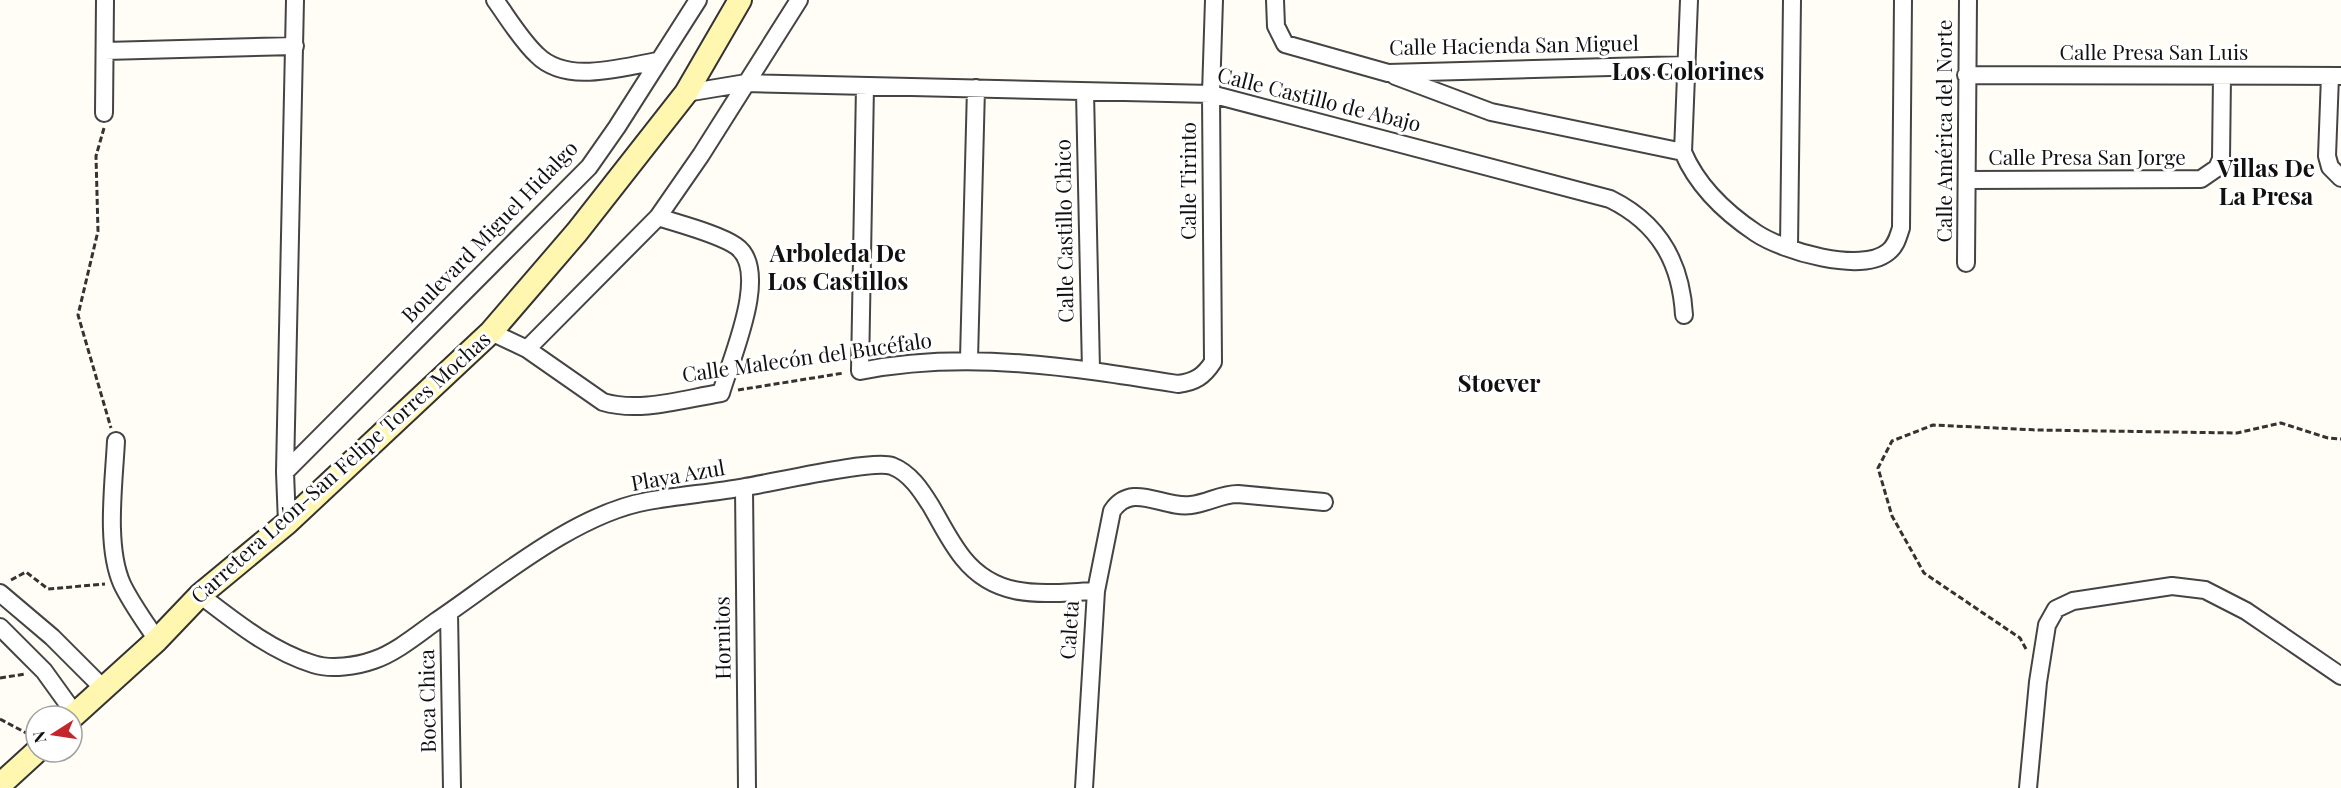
<svg xmlns="http://www.w3.org/2000/svg" width="2341" height="788" font-family="'Playfair Display',serif">
<style>
.lines{fill:none;stroke-linecap:round;stroke-linejoin:round}
.minor-casing{stroke:#444;stroke-width:20}
.secondary-casing{stroke:#333;stroke-width:26}
.path{stroke:#333;stroke-width:3;stroke-dasharray:6 3;stroke-linecap:butt}
.minor{stroke:#fff;stroke-width:16}
.secondary{stroke:#fff6b0;stroke-width:22}
.labels{text-anchor:middle;stroke-width:6;stroke-linejoin:round;paint-order:stroke}
.street-label{font-size:21px;fill:#111;stroke:#fff}
.quarter-label{font-size:24px;font-weight:bold;fill:#111;stroke:#fff}
</style>
<rect width="100%" height="100%" fill="#fffdf5"/>
<g class="lines">
<defs>
<path id="minor" d="M495,0C508,18 521,40 537,55C567,85 621,67 658,61
M1275,0L1276,26L1285,44L1388,73L1687,65
M1689,0L1683,152C1697,185 1726,213 1756,233C1783,251 1861,274 1888,252C1896,246 1898,237 1901,228L1903,0
M105,51L295,46
M1966,75L2341,76
M1395,76L1491,112L1683,152
M2330,76L2327,156L2330,167L2341,178
M865,86L860,371C966,350 1072,367 1178,384C1195,382 1204,376 1213,362L1211,94L1214,0
M1085,92L1091,370
M686,93L746,83L1211,94L1610,199C1659,223 1681,262 1684,315
M104,113L105,0
M1967,180L2201,179L2217,168L2221,159L2222,76
M1789,247L1792,0
M1966,263L1968,0
M491,332L527,349L603,402C640,413 683,399 721,393C731,358 771,270 736,246C719,234 679,224 658,217
M527,349L658,217L701,155L799,0
M969,359L976,88
M116,441C114,482 105,546 122,584C131,603 145,622 157,640
M285,472L589,167L617,127L698,0
M744,488L747,788
M287,523L285,472L295,0
M0,593L52,637L103,688
M200,595C234,621 271,651 313,664C331,670 357,666 374,660C395,653 417,635 435,622C496,581 574,514 648,501C680,495 713,493 745,487C772,483 872,459 892,466C910,473 921,490 931,506C941,523 950,542 963,558C998,602 1046,593 1096,591
M449,613L452,788
M0,627L44,671L75,714
M1084,788L1096,591L1112,511C1132,481 1163,509 1191,505C1208,503 1221,494 1238,494L1324,502
M2028,788L2038,682L2047,625L2056,609L2073,601L2172,586L2205,590L2246,611L2341,676"/>
<path id="secondary" d="M72,717L157,640L200,595L287,523L491,332L577,232L686,93L740,0
M0,785L36,752"/>
</defs>
<use href="#minor" class="minor-casing"/>
<use href="#secondary" class="secondary-casing"/>
<path class="path" d="M104,128L96,156L98,231L78,315L111,428
M738,390L844,373
M11,580L26,572L48,589L105,584
M2026,649L2020,638L1924,573L1892,516L1878,468L1892,441L1933,425L2037,430L2237,433L2281,423L2328,438L2341,439
M0,678L25,674
M0,719L30,735"/>
<use href="#minor" class="minor"/>
<use href="#secondary" class="secondary"/>
</g>
<g class="labels">
<g class="street-label">
<text transform="translate(1514 46) rotate(-1)" y="7">Calle Hacienda San Miguel</text>
<text x="2154" y="60">Calle Presa San Luis</text>
<text transform="translate(1319 100) rotate(14)" y="7">Calle Castillo de Abajo</text>
<text transform="translate(1945 131) rotate(-90)" y="7">Calle América del Norte</text>
<text x="2087" y="165">Calle Presa San Jorge</text>
<text transform="translate(1189 181) rotate(-90)" y="7">Calle Tirinto</text>
<text transform="translate(1065 231) rotate(-91)" y="7">Calle Castillo Chico</text>
<text transform="translate(490 232) rotate(-46)" y="7">Boulevard Miguel Hidalgo</text>
<text transform="translate(807 358) rotate(-8)" y="7">Calle Malecón del Bucéfalo</text>
<text transform="translate(341 468) rotate(-42)" y="7">Carretera León-San Felipe Torres Mochas</text>
<text transform="translate(678 476) rotate(-10)" y="7">Playa Azul</text>
<text transform="translate(1070 630) rotate(-86)" y="7">Caleta</text>
<text transform="translate(723 638) rotate(-91)" y="7">Hornitos</text>
<text transform="translate(428 701) rotate(-91)" y="7">Boca Chica</text>
</g>
<g class="quarter-label">
<text x="1688" y="80">Los Colorines</text>
<text x="2266" y="177">Villas De<tspan x="2266" dy="28">La Presa</tspan></text>
<text x="838" y="262">Arboleda De<tspan x="838" dy="28">Los Castillos</tspan></text>
<text x="1499" y="392">Stoever</text>
</g>
</g>
<g transform="translate(54 734) rotate(258)"><circle r="28" fill="#ffffff" stroke="#a0a0a0" stroke-width="1.5"/>
<path d="M0-4.5L10 22L0 15L-10 22Z" fill="#c4262e"/>
<text y="-9" font-size="16" font-weight="bold" text-anchor="middle" fill="#111111">N</text>
</g>
</svg>
